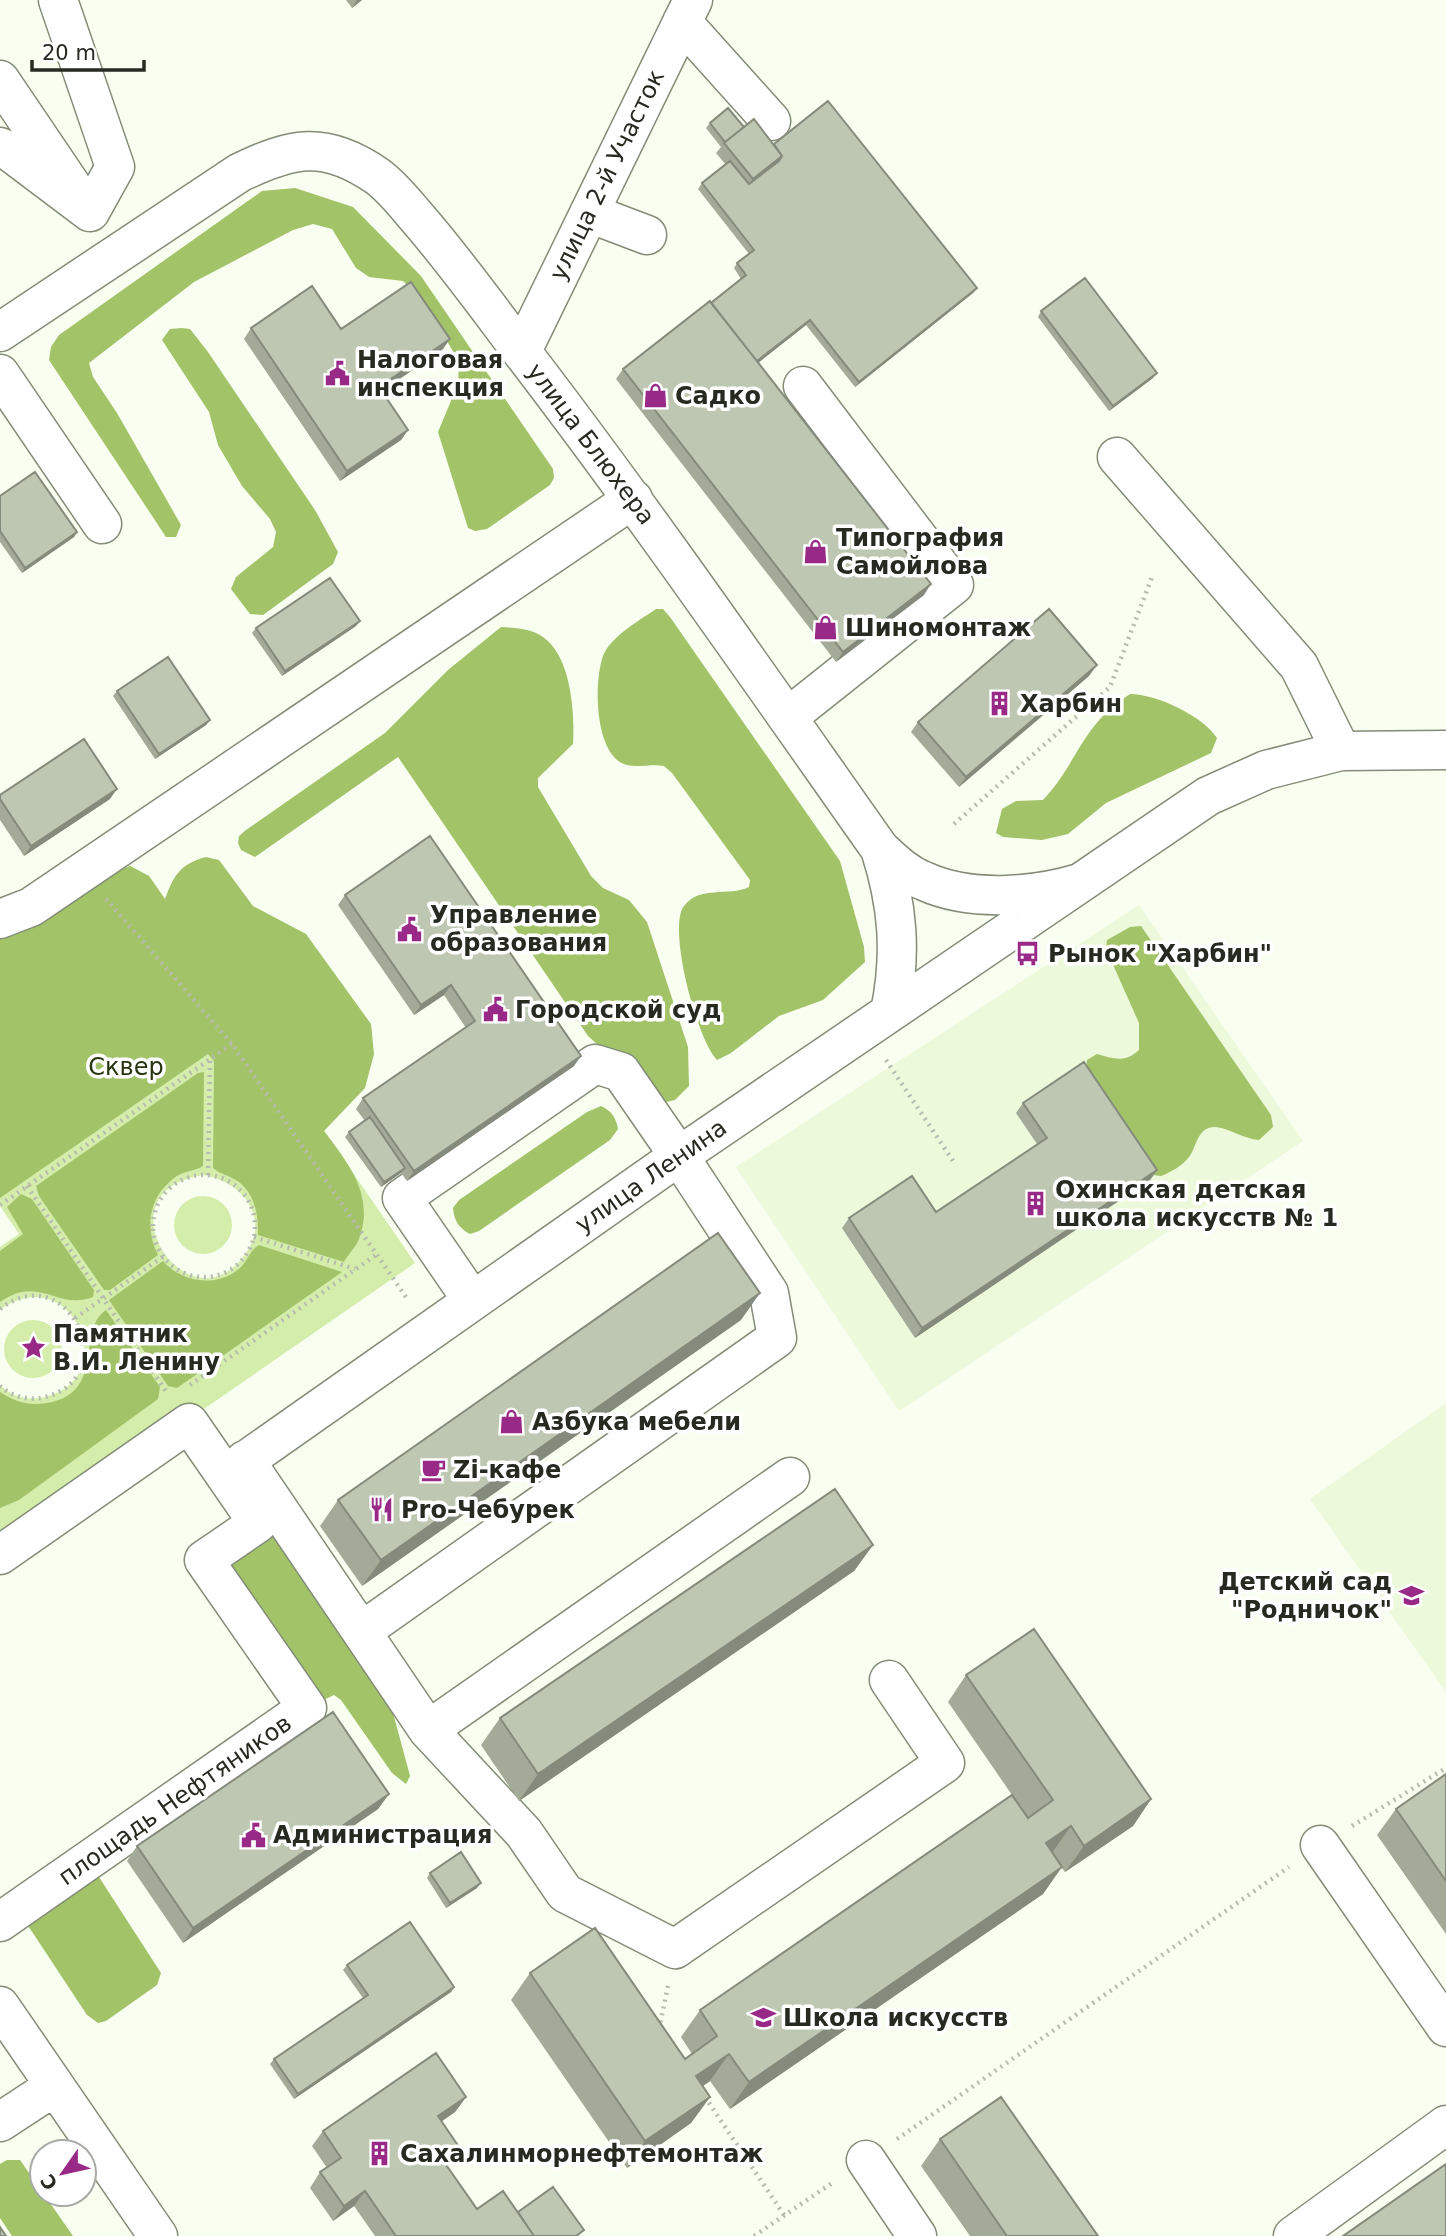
<svg xmlns="http://www.w3.org/2000/svg" width="1446" height="2236" font-family="'DejaVu Sans',sans-serif">
<style>
.built{fill:#ecf9da}
.green{fill:#d4edab;fill-rule:evenodd}
.forest{fill:#a3c368}
.lines{fill:none;stroke-linecap:round;stroke-linejoin:round}
.minor-casing{stroke:#838c77;stroke-width:41}
.path{stroke:#b6bbaf;stroke-width:4.5;stroke-dasharray:2 5;stroke-linecap:butt}
.minor{stroke:#fff;stroke-width:38}
.wall{fill:#a3ab98}
.shaded-wall{fill:#858b7c}
.building{fill:#bec7b1;stroke:#858b7c;stroke-width:2}
.labels{text-anchor:middle;stroke-width:7;stroke-linejoin:round;paint-order:stroke}
.street-label{font-size:24px;fill:#262a21;stroke:#fff}
.poi-label{font-size:24px;font-weight:bold;fill:#262a21;stroke:#fff;text-anchor:start}
.park-label{font-size:24px;fill:#27340d;stroke:#fff}
</style>
<rect width="100%" height="100%" fill="#f8fef0"/>
<path class="built" d="M1139,905L1303,1141L899,1411L736,1167Z
M1446,1403V1692L1310,1499Z"/>
<path class="green" d="M130,866L149,876L415,1263L0,1550V1385C12,1397 29,1401 45,1397C124,1378 71,1258 0,1310V1247L19,1234L0,1206V935ZM203,1175C242,1181 273,1219 244,1256C187,1331 96,1191 203,1175Z
M174 1225a29 29 0 1 1 58 0a29 29 0 1 1-58 0Z
M4 1349a29 29 0 1 1 58 0a29 29 0 1 1-58 0Z"/>
<path class="forest" d="M295,188L353,207L421,276L553,469L554,478L550,485L487,529L475,531L468,528L438,432L458,384L459,362L424,301L403,281L369,277L356,268L332,229L313,224L293,230L194,282L89,363L93,377L117,413L181,525L176,537H166L49,360L51,347L59,335L262,191Z
M182,328L190,329L208,352L315,510L338,552L333,564L263,615L250,614L231,589L236,577L273,547L276,532L270,519L242,486L218,445L209,412L162,340L170,329Z
M656,609H663L670,617L840,861L864,947L865,962L823,1000L779,1016L731,1053L717,1060C697,1040 667,927 684,906C700,885 728,897 749,887L750,880L672,773L664,766C648,763 630,771 617,760C595,741 594,682 603,656C610,637 640,620 656,609Z
M501,627C515,628 531,628 543,637C571,656 575,713 573,744L538,778V787L591,876L603,888L629,900L647,922L688,1047L689,1086L675,1100L662,1103L588,1036L398,757L255,857L241,850L238,843L239,836L246,830L385,733L448,670Z
M1130,694C1156,694 1203,716 1217,738L1211,753L1106,803L1068,834L1042,840L1003,837L996,833L1002,809L1016,801L1043,800C1078,763 1081,725 1130,694Z
M206,857L219,860L253,906L306,934L371,1024L374,1054L365,1088L324,1131C349,1164 375,1196 359,1239C356,1247 348,1254 344,1262L258,1235C258,1215 256,1196 239,1182C231,1176 220,1174 213,1168L214,1061L208,1054L0,1198V935L107,874L130,866L149,876L165,899C174,875 180,864 206,857Z
M1141,926L1271,1115L1273,1127L1259,1140C1244,1139 1231,1129 1216,1127C1197,1126 1197,1147 1189,1157C1182,1166 1171,1172 1161,1176L1152,1175L1086,1071L1087,1060L1097,1054C1114,1059 1125,1063 1139,1050V1023L1106,949L1107,940L1130,927Z
M204,1072L203,1166C195,1171 185,1171 177,1176C149,1195 144,1227 158,1255L110,1290H104L39,1196L36,1186L198,1073Z
M601,1106C612,1111 616,1118 618,1129L610,1140L479,1231L470,1234C459,1228 454,1221 453,1208L459,1200L587,1112Z
M21,1194L32,1199L94,1290L93,1297C57,1311 40,1274 0,1302V1251L23,1234L7,1207Z
M259,1245L342,1272L177,1388L168,1386L109,1300L163,1261C183,1284 220,1288 242,1266C248,1259 251,1249 259,1245Z
M106,1310L160,1387L158,1399L19,1500L0,1508V1392C16,1402 28,1406 47,1403C107,1393 75,1331 106,1310Z
M267,1527L392,1709L410,1776L406,1784L392,1773L341,1700L334,1695L307,1708L204,1560Z
M88,1860L161,1973L157,1985L106,2021L98,2023L87,2015L17,1909Z
M7,2160H20L73,2236H12L0,2218V2164Z"/>
<g class="lines">
<defs>
<path id="minor" d="M682,22L771,121
M0,80L71,185
M0,147L9,151L90,212L115,167L58,0
M589,213L647,235
M0,332L239,173C292,147 325,140 377,176C391,186 403,201 414,214C450,255 482,299 515,343C642,508 760,679 880,849C893,861 906,874 924,881C970,902 1033,897 1080,883
M522,351L693,0
M0,374L102,524
M1117,457L1299,666L1341,751
M788,717L954,585L803,386
M880,849C898,905 902,954 890,1012
M0,919L31,907L633,499
M245,1460L428,1730L524,1833L565,1893L675,1949L945,1763L889,1680
M225,1475L679,1156L1208,796L1266,770L1341,751L1446,750
M0,1555L189,1423L258,1523L204,1560L307,1708L0,1922
M362,1631L777,1338L769,1293L679,1156L621,1072L595,1064L402,1198L472,1300
M428,1730L790,1477
M1320,1845L1446,2027
M0,2006L158,2236
M0,2122L55,2086
M866,2160L917,2236
M1293,2236L1446,2125"/>
</defs>
<use href="#minor" class="minor-casing"/>
<path class="path" d="M954,824L1110,687L1152,577
M106,899L232,1044L408,1300
M886,1060L953,1161
M208,1175L210,1060
M153 1226a51 51 0 1 1 102 0a51 51 0 1 1-102 0Z
M27,1186L168,1394
M0,1205L232,1044
M254,1237L355,1269
M0,1309C69,1256 124,1378 45,1397C30,1401 12,1397 0,1386
M75,1318L164,1256
M190,1385L376,1255
M1352,1826L1446,1768
M659,2029L668,1986
M705,2097L784,2215
M897,2139L1289,1867
M754,2236L835,2181"/>
<use href="#minor" class="minor"/>
</g>
<path class="wall" d="M346,0H362L352,8Z
M710,123L744,127L774,144L973,293L855,387L806,325L758,363L924,595L836,662L616,379L623,369L741,279L734,268L737,263L749,254L698,189L702,183L726,165L716,153L721,147L706,128Z
M1041,311L1153,378L1109,411L1038,317Z
M251,328L443,349L382,391L408,430L401,440L340,481L244,339Z
M0,496L77,532L74,537L22,573L0,542Z
M356,626L282,676L252,633L256,628Z
M1089,676L959,787L911,732L918,722Z
M117,691L210,720L206,725L155,759L113,696Z
M0,795L110,799L24,856L0,820Z
M345,895L574,1066L407,1181L401,1173L381,1187L345,1137L349,1132L365,1121L356,1109L363,1098L466,1028L444,995L414,1015L338,905Z
M1023,1103L1157,1170L1150,1180L915,1338L842,1228L849,1218L936,1212L1037,1144L1016,1113Z
M741,1320L362,1586L320,1526L338,1500Z
M873,1545L854,1571L519,1801L481,1745L500,1718Z
M966,1675L1151,1799L1133,1826L1065,1872L1061,1867L1043,1894L730,2109L710,2081L703,2086L710,2097L691,2123L627,2168L511,2000L530,1973L685,2059L692,2054L681,2037L700,2010L1012,1795L948,1702Z
M1446,1774V1934L1377,1835L1396,1809Z
M389,1794L378,1809L183,1943L127,1861L137,1846Z
M430,1873L477,1888L446,1908L427,1878Z
M347,1965L454,1987L451,1992L294,2099L270,2064L274,2059L363,1998L343,1970Z
M466,2097L455,2112L441,2122L449,2162L446,2164L477,2209L518,2212L580,2236H375L354,2206L333,2221L310,2188L320,2172L327,2168L312,2146L323,2131Z
M940,2139L1098,2236H970L921,2166Z"/>
<path class="shaded-wall" d="M357,0H362L352,8Z
M782,156L775,166L745,189L753,179Z
M977,288L973,293L855,387L859,382Z
M810,320L806,325L749,370L753,364Z
M450,339L443,349L372,398L379,387Z
M1157,373L1153,378L1109,411L1113,406Z
M408,430L401,440L340,481L347,471Z
M77,532L74,537L22,573L25,568Z
M931,584L924,595L836,662L843,652Z
M360,621L356,626L282,676L285,671Z
M1097,665L1089,676L959,787L966,777Z
M210,720L206,725L155,759L159,754Z
M117,789L110,799L24,856L31,846Z
M451,985L444,995L414,1015L421,1005Z
M581,1056L574,1066L407,1181L414,1171Z
M405,1168L401,1173L381,1187L384,1182Z
M1157,1170L1150,1180L915,1338L922,1328Z
M760,1293L741,1320L362,1586L381,1560Z
M873,1545L854,1571L519,1801L538,1774Z
M389,1794L378,1809L183,1943L193,1928Z
M1151,1799L1133,1826L1065,1872L1084,1846Z
M1071,1826L1052,1853L1046,1843Z
M1062,1867L1043,1894L730,2109L749,2082Z
M481,1883L477,1888L446,1908L450,1903Z
M454,1987L451,1992L294,2099L298,2094Z
M729,2054L710,2081L678,2103L696,2076Z
M466,2097L455,2112L427,2131L438,2116Z
M710,2097L691,2123L627,2168L645,2141Z
M459,2147L449,2162L432,2174L442,2159Z
M365,2191L354,2206L333,2221L344,2206Z"/>
<path class="building" d="M828,101L977,288L859,382L810,320L757,361L711,303L746,275L737,263L754,250L702,183L730,161L749,184L779,161L782,156L774,144Z
M728,108L744,127L725,142L710,123Z
M754,119L782,156L753,179L724,143Z
M1085,278L1157,373L1113,406L1041,311Z
M411,282L450,339L379,387L408,430L347,471L251,328L312,286L341,329Z
M710,301L931,584L843,652L623,369Z
M35,472L77,532L25,568L0,531V496Z
M330,578L360,621L285,671L256,628Z
M1049,609L1097,665L966,777L918,722Z
M168,657L210,720L159,754L117,691Z
M84,739L117,789L31,846L0,799V795Z
M430,836L581,1056L414,1171L363,1098L475,1021L451,985L421,1005L345,895Z
M1084,1062L1157,1170L922,1328L849,1218L912,1176L936,1212L1047,1138L1023,1103Z
M370,1117L405,1168L384,1182L349,1132Z
M718,1233L760,1293L381,1560L338,1500Z
M835,1489L873,1545L538,1774L500,1718Z
M1034,1629L1151,1799L1084,1846L1071,1826L1046,1843L1062,1867L749,2082L729,2054L696,2076L710,2097L645,2141L530,1973L595,1928L685,2059L717,2036L700,2010L1012,1795L1028,1818L1053,1800L966,1675Z
M333,1712L389,1794L193,1928L137,1846Z
M1446,1774V1881L1396,1809Z
M461,1852L481,1883L450,1903L430,1873Z
M410,1922L454,1987L298,2094L274,2059L368,1995L347,1965Z
M436,2053L466,2097L438,2116L459,2147L442,2159L477,2209L503,2191L534,2236H396L365,2191L344,2206L320,2172L341,2158L323,2131Z
M1001,2097L1098,2236H1007L940,2139Z
M1446,2164V2236H1343Z
M553,2187L584,2230L576,2236H534L518,2212Z
M0,2227L6,2236H0Z"/>
<defs>
<symbol id="civic-bare" viewBox="-9 -9 18 18"><path d="M-.6-6.5H3V-4.5H.6V-3L4-1V1h2V6H-6V1h2V-1L-.6-3ZM-1.2 2.5V6h2.4V2.5Z" fill="#992987" stroke="#fff" stroke-width="2.5" paint-order="stroke"/></symbol>
<symbol id="shop-bare" viewBox="-9 -9 18 18"><path d="M-5-2.5h2.3a2.7 3.5 0 0 1 5.4 0H5L5.5 6h-11ZM-1.5-2.5h3a1.5 2.3 0 0 0-3 0Z" fill="#992987" stroke="#fff" stroke-width="2.5" paint-order="stroke"/></symbol>
<symbol id="building-bare" viewBox="-9 -9 18 18"><path d="M-4-6H4V6H1V3H-1V6H-4ZM-2.5-4.3h1.7v1.8h-1.7ZM.8-4.3h1.7v1.8H.8ZM-2.5-1h1.7V.8h-1.7ZM.8-1h1.7V.8H.8Z" fill="#992987" stroke="#fff" stroke-width="2.5" paint-order="stroke"/></symbol>
<symbol id="bus-bare" viewBox="-9 -9 18 18"><path d="M-5-6H5V4H4V6H2V4H-2V6H-4V4H-5ZM-3.5-4V0h7V-4ZM-3.5 1.2v1.5H-2V1.2ZM2 1.2v1.5H3.5V1.2Z" fill="#992987" stroke="#fff" stroke-width="2.5" paint-order="stroke"/></symbol>
<symbol id="sight-bare" viewBox="-9 -9 18 18"><path d="M0-6L1.8-2.2L6-1.7L2.9 1.2L3.7 5.4L0 3.3L-3.7 5.4L-2.9 1.2L-6-1.7L-1.8-2.2Z" fill="#992987" stroke="#fff" stroke-width="2.5" paint-order="stroke"/></symbol>
<symbol id="cafe-bare" viewBox="-9 -9 18 18"><path d="M-5.5-4.5H6V0H3Q3 3.5 0 3.5H-2.5Q-5.5 3.5-5.5 0ZM3-3.2v2h1.7v-2ZM-6 4.5H4V6H-6Z" fill="#992987" stroke="#fff" stroke-width="2.5" paint-order="stroke"/></symbol>
<symbol id="restaurant-bare" viewBox="-9 -9 18 18"><path d="M-5-6h1v4h1v-4h1v4h1v-4h1v5L-1.5 .5V6h-2V.5L-5-1ZM5-6V6H3V1.5H1.5Q1.5-4 5-6Z" fill="#992987" stroke="#fff" stroke-width="2.5" paint-order="stroke"/></symbol>
<symbol id="school-bare" viewBox="-9 -9 18 18"><path d="M0-5L7-2L0 1L-7-2ZM-4 1L0 2.5L4 1V4Q0 6-4 4Z" fill="#992987" stroke="#fff" stroke-width="2.5" paint-order="stroke"/></symbol>
</defs>
<g fill-rule="evenodd">
<use href="#civic-bare" x="320" y="356" width="35" height="35"/>
<use href="#shop-bare" x="638" y="378" width="35" height="35"/>
<use href="#shop-bare" x="798" y="534" width="35" height="35"/>
<use href="#shop-bare" x="808" y="610" width="35" height="35"/>
<use href="#building-bare" x="982" y="686" width="35" height="35"/>
<use href="#civic-bare" x="392" y="912" width="35" height="35"/>
<use href="#bus-bare" x="1010" y="936" width="35" height="35"/>
<use href="#civic-bare" x="478" y="992" width="35" height="35"/>
<use href="#building-bare" x="1018" y="1186" width="35" height="35"/>
<use href="#sight-bare" x="16" y="1330" width="35" height="35"/>
<use href="#shop-bare" x="494" y="1404" width="35" height="35"/>
<use href="#cafe-bare" x="416" y="1452" width="35" height="35"/>
<use href="#restaurant-bare" x="364" y="1492" width="35" height="35"/>
<use href="#school-bare" x="1394" y="1578" width="35" height="35"/>
<use href="#civic-bare" x="236" y="1818" width="35" height="35"/>
<use href="#school-bare" x="746" y="2000" width="35" height="35"/>
<use href="#building-bare" x="362" y="2136" width="35" height="35"/>
</g>
<g class="labels">
<g class="street-label">
<text transform="translate(607 175) rotate(-64)" y="8">улица 2-й Участок</text>
<text transform="translate(591 444) rotate(53)" y="8">улица Блюхера</text>
<text transform="translate(651 1176) rotate(-35)" y="8">улица Ленина</text>
<text transform="translate(175 1800) rotate(-35)" y="8">площадь Нефтяников</text>
</g>
<g class="poi-label">
<text x="357" y="368">Налоговая<tspan x="357" dy="28">инспекция</tspan></text>
<text x="675" y="404">Садко</text>
<text x="836" y="546">Типография<tspan x="836" dy="28">Самойлова</tspan></text>
<text x="845" y="636">Шиномонтаж</text>
<text x="1020" y="712">Харбин</text>
<text x="430" y="923">Управление<tspan x="430" dy="28">образования</tspan></text>
<text x="1048" y="962">Рынок "Харбин"</text>
<text x="515" y="1018">Городской суд</text>
<text x="1055" y="1198">Охинская детская<tspan x="1055" dy="28">школа искусств № 1</tspan></text>
<text x="53" y="1342">Памятник<tspan x="53" dy="28">В.И. Ленину</tspan></text>
<text x="532" y="1430">Азбука мебели</text>
<text x="453" y="1478">Zi-кафе</text>
<text x="401" y="1518">Pro-Чебурек</text>
<text x="1392" y="1590" text-anchor="end">Детский сад<tspan x="1392" dy="28">"Родничок"</tspan></text>
<text x="273" y="1843">Администрация</text>
<text x="783" y="2026">Школа искусств</text>
<text x="400" y="2162">Сахалинморнефтемонтаж</text>
</g>
<g class="park-label">
<text x="126" y="1075">Сквер</text>
</g>
</g>
<g transform="translate(63 2173) rotate(236)"><circle r="33" fill="#ffffff" stroke="#a8aaa6" stroke-width="2"/>
<path d="M0-5L12 26L0 18L-12 26Z" fill="#992987"/>
<text y="-10" font-size="19" font-weight="bold" text-anchor="middle" fill="#262a21">С</text>
</g>
<path d="M32 60v10h112v-10" fill="none" stroke="#262a21" stroke-width="3.5"/>
<text x="42" y="60" font-size="21" fill="#262a21" stroke="#ffffff" stroke-width="5" paint-order="stroke">20 m</text>
</svg>
